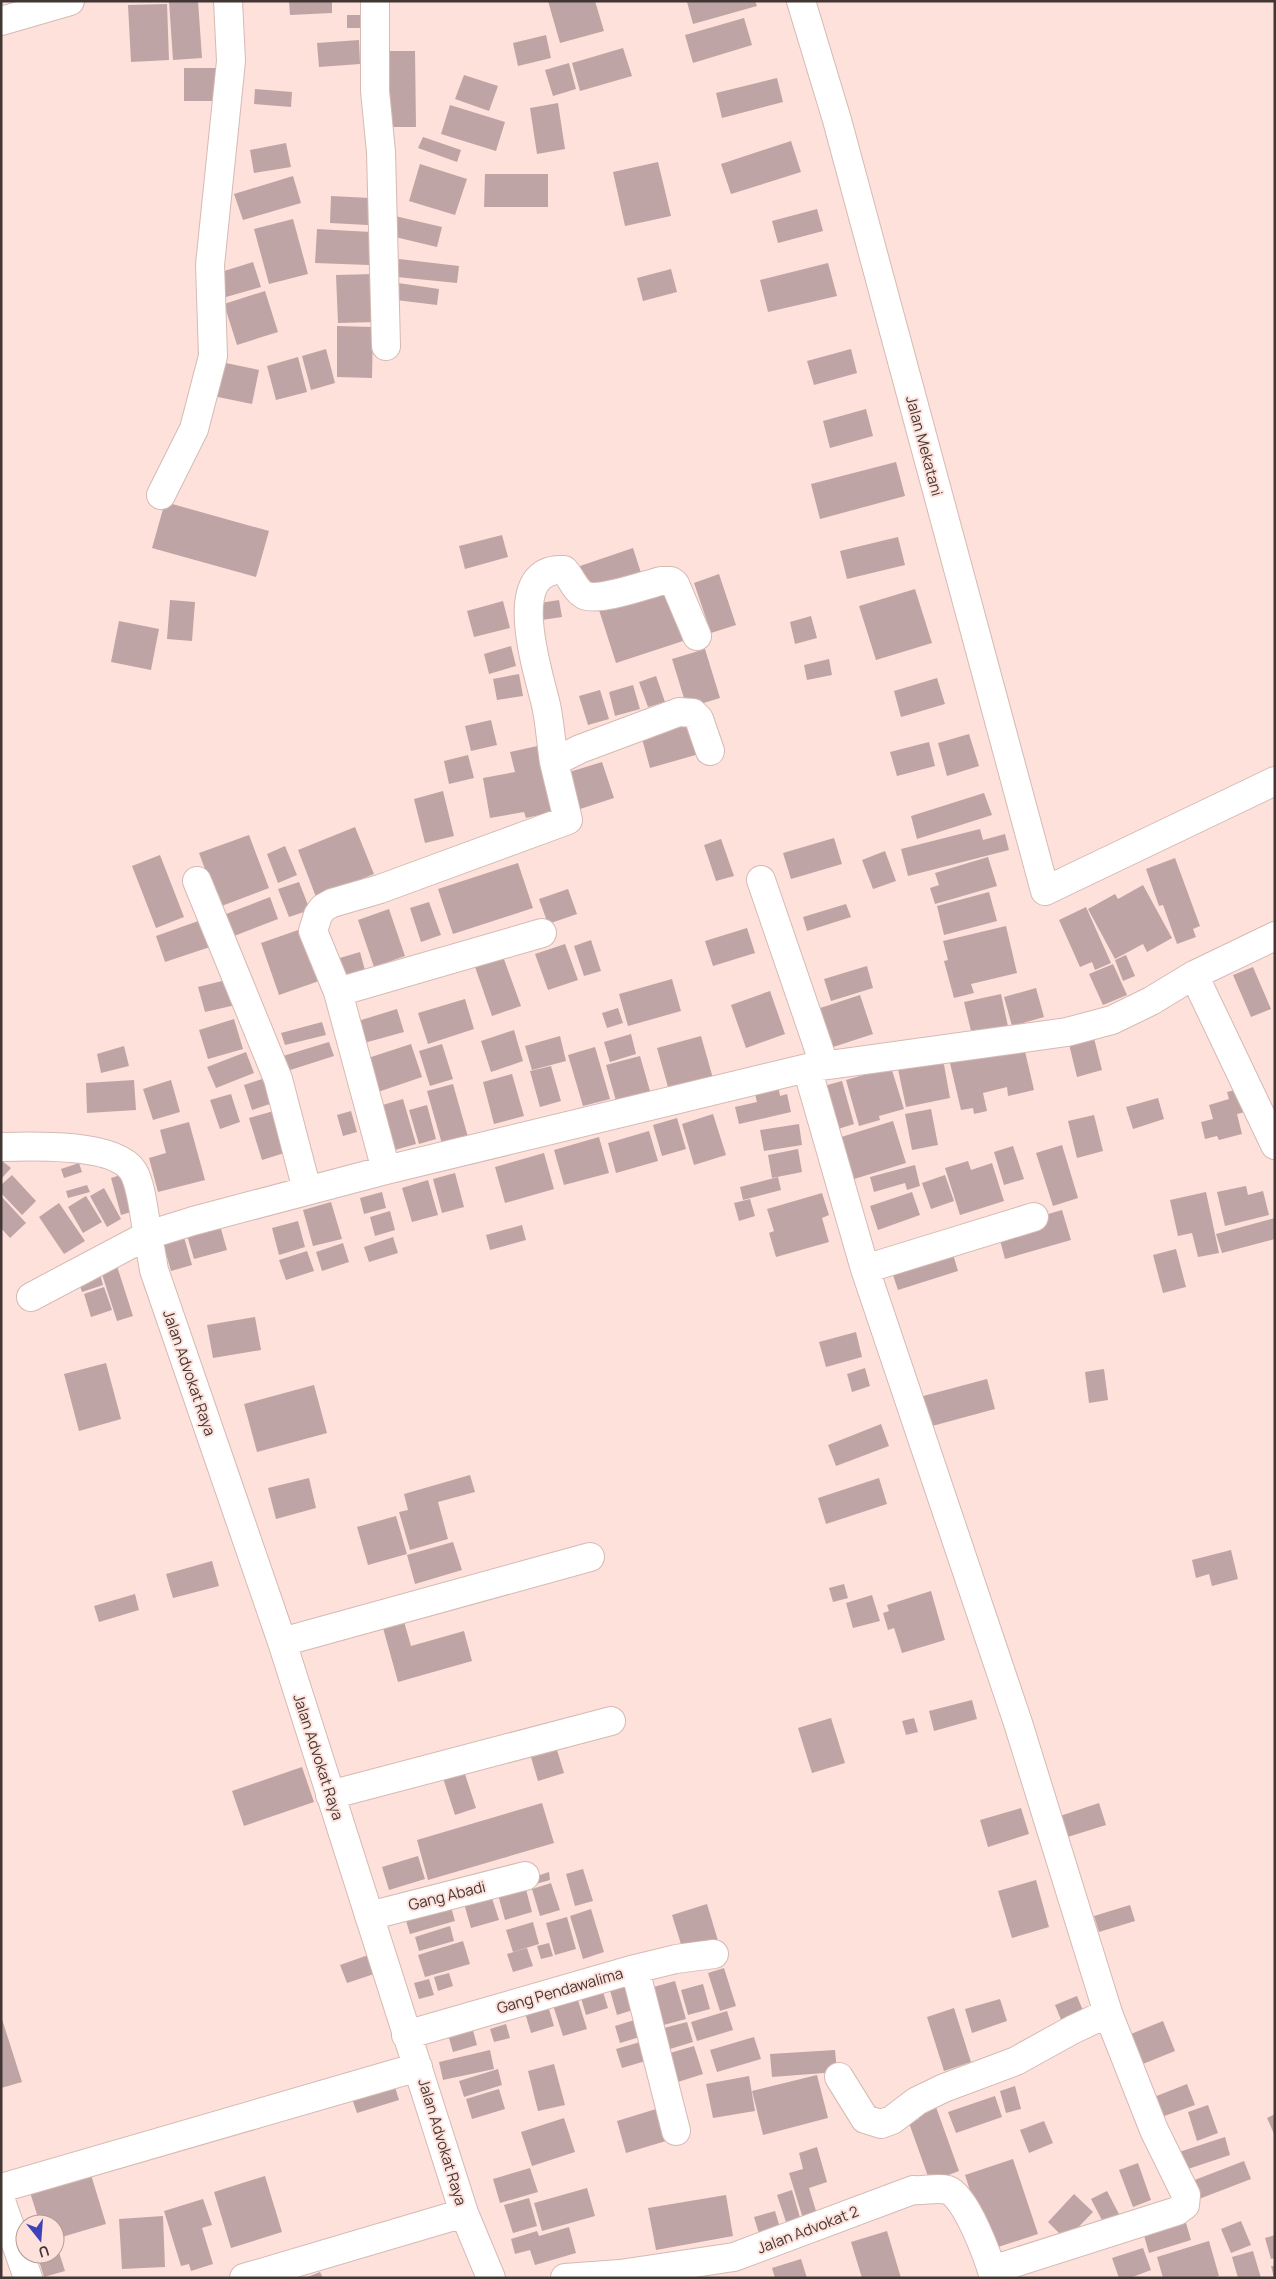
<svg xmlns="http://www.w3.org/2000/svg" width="1276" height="2279" font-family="Manrope,sans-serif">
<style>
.building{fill:#bfa4a6}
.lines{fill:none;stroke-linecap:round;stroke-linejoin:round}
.minor-casing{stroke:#d5bab3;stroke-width:30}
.minor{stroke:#fff;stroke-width:28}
.labels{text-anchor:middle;stroke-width:4;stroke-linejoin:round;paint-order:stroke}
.street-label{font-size:15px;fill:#413633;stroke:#fee1da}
</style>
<rect width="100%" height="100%" fill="#fee1da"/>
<path class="building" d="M169,1H198L202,58L173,60Z
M289,1H332V13L290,15Z
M548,1H595L604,31L560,43Z
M690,1H755L757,6L693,24L687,2Z
M167,4L169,60L131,62L128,5Z
M347,15H365V28H347Z
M744,18L752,45L693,63L685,35Z
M546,35L551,58L518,66L513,43Z
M359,40L360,64L319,67L317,43Z
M623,48L632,76L580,91L572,63Z
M387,51H415L416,127H388Z
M569,63L576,89L553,96L545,70Z
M184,68H219L218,101H184Z
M464,75L498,86L489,111L455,99Z
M777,78L783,102L722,118L716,93Z
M255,89L292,92L291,107L254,104Z
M558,103L565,149L537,154L530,108Z
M450,105L505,122L496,151L441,134Z
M423,137L461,150L457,162L418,148Z
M791,141L801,172L731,194L721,164Z
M286,143L291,167L254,173L250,150Z
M658,162L671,216L625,226L613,172Z
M420,164L467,179L455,215L409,201Z
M485,174H548V207H484Z
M293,176L301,203L243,220L234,194Z
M331,196L370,198L368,225L330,223Z
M817,209L823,231L778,243L772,221Z
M395,216L442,227L437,247L391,236Z
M293,219L308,274L269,284L254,229Z
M317,229L371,232L369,265L315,263Z
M399,259L459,266L457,283L397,277Z
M253,262L261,287L226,297L218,273Z
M828,263L837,296L768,312L760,280Z
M671,269L677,292L643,301L637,278Z
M374,274L376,322L338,323L336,275Z
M398,283L439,289L437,305L396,300Z
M265,291L278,332L237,345L224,304Z
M337,326L373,327L372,378L337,377Z
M326,349L335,383L311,390L302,356Z
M851,349L857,373L814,385L807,361Z
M298,357L307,392L276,400L267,366Z
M221,362L259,370L252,404L213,396Z
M866,409L873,436L830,448L823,421Z
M896,462L905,496L820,519L811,484Z
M165,502L269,531L256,577L152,548Z
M502,535L508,557L465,569L459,546Z
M898,537L905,565L847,579L840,551Z
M633,548L642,576L590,594L580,566Z
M719,574L736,625L711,633L694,583Z
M666,588L683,641L616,663L599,610Z
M915,589L932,643L876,660L859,606Z
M170,600L195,602L192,641L167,639Z
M559,600L562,617L535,621L533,604Z
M503,601L510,628L474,637L467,611Z
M811,616L817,638L795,644L790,622Z
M119,621L159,629L151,670L111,662Z
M511,646L516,666L489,674L484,654Z
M705,649L720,698L687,708L672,659Z
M829,659L832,675L807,680L804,665Z
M519,674L523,696L497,700L493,679Z
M656,676L665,702L648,707L639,682Z
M937,678L945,704L901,717L894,691Z
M633,685L640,709L615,716L609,692Z
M600,690L609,719L588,725L579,696Z
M491,720L497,745L471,751L465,726Z
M690,722L699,754L650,768L641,735Z
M969,734L979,766L947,776L938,743Z
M929,742L935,766L897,776L890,752Z
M542,745L557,811L526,818L524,812L490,818L483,778L515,772L510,752Z
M468,755L474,778L449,784L444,761Z
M602,762L614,798L577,810L566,773Z
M443,791L454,836L425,843L414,799Z
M984,793L992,815L917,839L911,816Z
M355,827L374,874L316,897L298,850Z
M980,829L983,840L1005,834L1009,850L908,876L901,849Z
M249,835L269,888L219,907L199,853Z
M834,838L842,864L791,879L783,853Z
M721,839L734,876L716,881L704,845Z
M285,846L297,875L278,883L267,854Z
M885,851L896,881L873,889L862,860Z
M160,855L184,917L156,928L132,866Z
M988,857L997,886L935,904L930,888L939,885L935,873Z
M1175,858L1200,926L1193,929L1196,937L1177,944L1163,905L1159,906L1146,869Z
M518,863L533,908L453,934L438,889Z
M299,882L310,910L289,917L278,889Z
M1143,885L1172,938L1147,952L1143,944L1115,959L1088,909L1115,894L1118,899Z
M568,889L577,914L548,924L539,899Z
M989,892L997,921L944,935L937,906Z
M270,897L278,919L229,938L221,916Z
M429,902L441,935L421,942L410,908Z
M846,904L851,917L807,931L803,917Z
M1086,907L1111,963L1095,970L1092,962L1080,967L1059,920Z
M389,909L405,956L374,967L358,920Z
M204,919L213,946L165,962L156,936Z
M1006,926L1017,973L971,984L974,993L954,998L944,961L948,960L943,941Z
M747,928L755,953L713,966L705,941Z
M301,929L319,981L279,995L261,943Z
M591,940L601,971L584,976L574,946Z
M565,944L578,980L548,990L535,954Z
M501,951L521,1006L492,1016L473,961Z
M360,952L366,974L339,982L333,960Z
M1126,955L1135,976L1123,981L1115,960Z
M1113,964L1127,995L1103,1005L1089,974Z
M867,966L873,988L831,1001L824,979Z
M1253,967L1271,1009L1251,1017L1233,975Z
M234,978L240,1004L205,1012L198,987Z
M672,979L681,1011L628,1026L619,994Z
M1036,988L1044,1017L1012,1026L1004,997Z
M770,991L785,1034L746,1048L731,1005Z
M1001,994L1009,1031L973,1039L964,1002Z
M860,995L873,1034L824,1050L811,1011Z
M465,999L474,1029L428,1044L418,1013Z
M618,1008L623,1023L607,1028L602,1013Z
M397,1009L404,1032L364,1043L358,1021Z
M234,1019L243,1049L208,1059L199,1030Z
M322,1022L326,1035L285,1045L281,1033Z
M514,1030L523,1061L491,1072L481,1041Z
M631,1034L636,1054L610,1062L604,1042Z
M1093,1034L1102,1070L1077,1077L1068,1040Z
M560,1036L566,1061L532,1070L525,1046Z
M701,1036L714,1082L670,1094L657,1048Z
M329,1042L334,1056L287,1071L283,1056Z
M411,1044L422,1077L375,1093L365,1059Z
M442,1044L453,1079L430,1086L419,1051Z
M124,1046L129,1066L101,1073L97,1054Z
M595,1047L610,1099L583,1106L568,1055Z
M1024,1047L1034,1090L1008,1096L1007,1087L983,1093L987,1111L974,1114L973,1108L961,1110L950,1063Z
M246,1052L254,1073L216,1088L207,1067Z
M640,1056L650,1091L616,1101L606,1065Z
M943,1059L950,1098L906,1107L898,1069Z
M551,1066L561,1101L540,1107L530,1071Z
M891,1067L904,1109L879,1116L880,1120L859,1126L846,1080Z
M512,1074L524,1116L494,1124L483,1082Z
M271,1076L279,1101L252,1110L244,1085Z
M134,1080L136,1110L87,1113L86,1083Z
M171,1080L180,1112L153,1120L143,1089Z
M842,1081L854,1124L832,1131L820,1087Z
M453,1084L468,1137L442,1144L427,1091Z
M778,1085L780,1096L787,1094L791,1112L739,1124L735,1107L757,1102L754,1090Z
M1243,1088L1249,1111L1237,1114L1242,1134L1219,1140L1217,1136L1205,1139L1201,1122L1213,1119L1209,1105L1229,1099L1227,1092Z
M231,1094L240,1122L220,1129L210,1100Z
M1158,1098L1164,1119L1133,1129L1126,1107Z
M403,1099L416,1144L388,1152L376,1107Z
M427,1105L436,1139L419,1144L409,1110Z
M281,1109L294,1150L262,1160L249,1118Z
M931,1109L938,1145L912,1150L905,1114Z
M351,1111L357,1132L343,1136L337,1115Z
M713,1114L726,1155L694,1165L682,1124Z
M1094,1115L1103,1151L1077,1158L1068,1121Z
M677,1118L686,1149L662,1156L653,1125Z
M893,1121L906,1163L851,1180L838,1138Z
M189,1122L205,1180L158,1192L149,1158L166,1153L160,1130Z
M799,1124L802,1145L764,1151L760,1130Z
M649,1131L658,1161L616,1173L608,1143Z
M599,1137L609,1173L564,1185L554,1150Z
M1062,1145L1078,1198L1053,1206L1036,1153Z
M1013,1146L1024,1179L1004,1185L994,1152Z
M798,1149L802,1172L772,1178L768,1155Z
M544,1153L554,1189L505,1203L495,1167Z
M1,1160L11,1168L2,1178L1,1177Z
M968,1161L971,1170L992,1163L1004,1201L960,1215L945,1168Z
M79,1163L82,1172L64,1178L61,1169Z
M915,1165L920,1186L907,1190L905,1183L874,1192L870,1177Z
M130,1172L141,1209L121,1215L111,1178Z
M455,1173L464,1207L442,1213L433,1179Z
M12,1175L36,1201L22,1215L1,1193V1185Z
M945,1175L954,1201L931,1209L922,1183Z
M778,1177L781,1190L743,1200L740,1187Z
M428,1180L438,1215L412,1222L402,1188Z
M87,1185L90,1192L68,1198L66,1191Z
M1246,1186L1248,1195L1263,1191L1269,1215L1225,1226L1217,1192Z
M104,1188L121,1219L107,1227L90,1196Z
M382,1192L386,1208L364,1214L360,1198Z
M912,1192L920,1215L878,1230L870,1206Z
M1206,1192L1219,1253L1198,1257L1192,1233L1178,1236L1170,1200Z
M822,1193L829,1215L822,1218L829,1242L776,1257L769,1233L774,1231L767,1209Z
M1,1196L26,1223L10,1238L1,1228Z
M86,1196L102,1222L83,1233L68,1207Z
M750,1199L755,1216L739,1221L734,1203Z
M331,1202L342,1239L313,1246L303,1210Z
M59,1203L85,1241L64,1254L39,1217Z
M1062,1210L1071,1240L1005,1259L997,1229Z
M390,1211L395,1230L375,1236L370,1217Z
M1275,1218V1239L1222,1253L1216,1234Z
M298,1221L305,1247L279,1255L272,1228Z
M219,1222L227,1250L194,1259L186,1232Z
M522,1225L526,1240L490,1250L486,1235Z
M182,1230L192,1265L171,1271L161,1236Z
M393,1237L398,1253L369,1262L364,1247Z
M343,1243L349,1262L322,1271L316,1252Z
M950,1244L958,1271L898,1290L889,1263Z
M1176,1249L1186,1287L1163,1293L1153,1255Z
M307,1251L314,1271L286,1280L279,1260Z
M116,1263L133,1316L117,1321L100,1268Z
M98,1267L103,1285L82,1292L76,1274Z
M104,1287L112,1310L91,1317L84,1294Z
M255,1317L261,1350L213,1358L207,1325Z
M856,1332L862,1357L826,1367L819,1342Z
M106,1363L121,1419L79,1431L64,1374Z
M865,1368L870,1386L852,1392L847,1374Z
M1104,1369L1108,1400L1089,1403L1085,1372Z
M987,1379L995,1409L921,1429L912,1399Z
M314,1385L327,1433L257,1452L244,1404Z
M881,1424L889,1446L836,1466L828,1445Z
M470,1475L475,1492L438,1502L448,1539L410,1550L399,1512L408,1510L404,1494Z
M309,1478L316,1508L276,1519L268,1488Z
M879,1478L887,1504L826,1524L818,1498Z
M396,1516L407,1554L368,1565L357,1527Z
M453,1542L462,1570L415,1584L407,1555Z
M1231,1550L1238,1579L1212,1586L1209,1574L1196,1578L1192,1560Z
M212,1561L219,1586L173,1598L166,1574Z
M844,1584L848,1598L833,1602L829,1588Z
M931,1591L945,1640L902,1653L894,1628L888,1630L883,1613L889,1611L887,1605Z
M135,1594L139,1610L99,1622L94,1606Z
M872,1595L880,1621L853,1628L846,1603Z
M401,1611L411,1646L464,1631L472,1661L398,1682L380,1617Z
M972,1700L977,1719L934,1731L929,1711Z
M831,1718L845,1763L812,1773L798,1728Z
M914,1718L918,1732L906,1735L902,1721Z
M554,1740L564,1773L538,1781L528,1747Z
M462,1765L476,1808L455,1815L441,1772Z
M302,1767L314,1802L244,1826L232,1791Z
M542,1803L554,1843L428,1880L417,1840Z
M1099,1803L1106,1825L1058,1840L1051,1819Z
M1021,1808L1029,1834L988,1847L980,1820Z
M418,1856L425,1879L389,1890L382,1867Z
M583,1869L593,1901L575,1906L566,1874Z
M549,1872L550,1880L536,1884L534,1877Z
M1036,1880L1049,1927L1012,1938L998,1891Z
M524,1882L532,1912L505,1920L497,1891Z
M551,1883L560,1910L540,1916L532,1889Z
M490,1892L499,1920L471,1928L463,1900Z
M448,1897L455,1921L410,1934L403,1911Z
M707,1904L719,1944L684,1954L672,1915Z
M1130,1905L1135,1921L1099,1932L1094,1916Z
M591,1909L604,1952L583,1959L570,1916Z
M567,1917L576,1949L555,1955L546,1923Z
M533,1922L539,1944L513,1952L506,1930Z
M450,1926L454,1941L419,1951L415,1937Z
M463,1941L470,1964L425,1977L418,1955Z
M549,1943L553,1956L541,1959L537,1946Z
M527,1948L533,1966L513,1972L507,1954Z
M374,1953L380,1972L347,1983L340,1965Z
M724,1968L736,2006L720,2011L708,1973Z
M449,1973L453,1986L438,1991L434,1977Z
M429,1979L434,1995L419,1999L414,1983Z
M630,1980L639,2008L617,2015L609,1987Z
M675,1981L686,2019L660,2026L650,1988Z
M600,1982L608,2008L586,2015L578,1988Z
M703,1984L710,2009L688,2015L681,1990Z
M576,1994L587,2029L563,2036L552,2002Z
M1077,1996L1084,2013L1062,2022L1055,2005Z
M546,1999L554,2026L531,2033L523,2006Z
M1000,1999L1007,2021L972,2033L965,2009Z
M954,2008L971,2062L944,2071L927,2017Z
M727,2011L733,2030L697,2041L691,2022Z
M1,2016L22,2082L1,2088Z
M641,2018L646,2035L620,2043L615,2026Z
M1163,2021L1175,2051L1133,2068L1121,2038Z
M687,2022L693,2042L670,2049L664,2028Z
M471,2023L477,2045L453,2052L447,2031Z
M506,2024L510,2038L494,2042L490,2029Z
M754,2037L761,2059L717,2072L710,2050Z
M647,2040L652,2059L622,2068L616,2049Z
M694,2046L703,2074L678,2082L670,2053Z
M490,2050L494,2069L443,2080L439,2062Z
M835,2050L837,2072L772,2077L770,2054Z
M554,2064L565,2105L538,2111L528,2071Z
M498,2069L502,2085L464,2097L459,2081Z
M817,2075L828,2118L763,2135L752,2091Z
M749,2076L755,2111L713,2118L706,2084Z
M392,2077L399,2100L357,2113L349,2090Z
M1187,2084L1195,2105L1156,2119L1149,2099Z
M1015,2086L1021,2109L1006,2113L1000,2091Z
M499,2089L505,2109L472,2119L466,2099Z
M995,2096L1002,2117L956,2133L948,2112Z
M1208,2105L1218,2133L1197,2141L1188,2112Z
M666,2106L676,2138L626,2153L617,2121Z
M936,2107L959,2171L930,2182L909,2123L919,2119L917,2113Z
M1275,2114V2136L1267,2118Z
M564,2118L575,2152L532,2166L521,2132Z
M1044,2121L1053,2143L1029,2153L1020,2130Z
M1225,2137L1230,2155L1182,2171L1176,2153Z
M817,2147L827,2182L809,2188L819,2221L805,2225L789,2173L803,2169L799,2153Z
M1013,2159L1038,2234L989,2250L965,2175Z
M1244,2161L1251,2179L1199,2199L1192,2181Z
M1138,2163L1151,2200L1133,2207L1119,2170Z
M89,2168L106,2224L55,2239V2224H40L28,2186Z
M530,2168L538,2192L500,2203L493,2179Z
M265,2176L282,2232L231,2248L214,2192Z
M587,2188L595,2216L542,2231L534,2203Z
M792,2190L801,2221L787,2225L777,2195Z
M1107,2191L1120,2216L1104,2224L1091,2199Z
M1074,2194L1093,2212L1066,2240L1048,2222Z
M726,2195L733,2236L656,2250L648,2208Z
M529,2198L537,2226L513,2233L504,2205Z
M203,2199L212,2225L202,2228L213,2264L191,2271L189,2264L181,2266L164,2211Z
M775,2211L781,2231L760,2237L754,2217Z
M1183,2213L1191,2240L1149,2253L1141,2225Z
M163,2216L165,2267L122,2269L119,2219Z
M1241,2221L1251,2245L1231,2253L1221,2229Z
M569,2227L576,2253L535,2265L530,2250L515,2254L511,2239L537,2231L539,2236Z
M887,2231L901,2278H862L851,2242Z
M1275,2235V2258L1271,2259L1265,2238Z
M55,2240L65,2271L44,2277L37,2254H55Z
M1209,2241L1219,2276L1213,2278H1163L1157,2257Z
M1143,2248L1151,2270L1130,2278H1119L1112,2258Z
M1253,2251L1261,2278H1238L1232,2257Z
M801,2259L807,2278H775L772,2268Z
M1271,2266H1275V2278H1274Z
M320,2272L323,2278H305Z"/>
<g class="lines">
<defs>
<path id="minor" d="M375,1V91L381,152L386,346
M801,1L837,120L1045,891L1275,781
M1,21L70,1
M161,495L194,429L213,356L210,265L231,61L228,1
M554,762C551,743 550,723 546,705C539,674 502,566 564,570C571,577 575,590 584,595C599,602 645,585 661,581H671L675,584L697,636
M761,880L824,1064
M197,881L278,1079L307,1190
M1194,975L1275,1145
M338,992L542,933
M807,1068L865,1269L1018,1723L1108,2013L1154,2130L1186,2195L1185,2205L1177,2211L992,2270
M1,1147C32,1146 115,1143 133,1171C142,1186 144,1217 148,1235L31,1297
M386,1170L338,992L313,931L318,915L323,908L332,903L380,889L568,820L554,762L580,749L679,712L693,713L699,719L710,751
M865,1269L1034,1217
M282,1642L590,1557
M330,1795L611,1721
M369,1916L525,1876
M635,1969L676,2131
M406,2035L635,1969L676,1959L714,1954
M839,2077L865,2119L881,2124L892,2120L917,2101L944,2088L1016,2061L1072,2030L1108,2013
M1,2188L418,2067
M1,2201L28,2278
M244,2278L464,2213
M491,2278L464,2213L282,1642L154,1270L148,1235L193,1221L386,1170L807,1068L1067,1032L1112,1020L1151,1001L1194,975L1275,936
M565,2278L620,2274L734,2257L913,2190C925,2191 937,2187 948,2190C966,2196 989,2259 994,2278"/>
</defs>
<use href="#minor" class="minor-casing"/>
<use href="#minor" class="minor"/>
</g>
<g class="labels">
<g class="street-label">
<text transform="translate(924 446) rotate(75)" y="5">Jalan Mekatani</text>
<text transform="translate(189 1373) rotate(71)" y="5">Jalan Advokat Raya</text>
<text transform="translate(318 1757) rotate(72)" y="5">Jalan Advokat Raya</text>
<text transform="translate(447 1896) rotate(-14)" y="5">Gang Abadi</text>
<text transform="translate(560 1991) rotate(-16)" y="5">Gang Pendawalima</text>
<text transform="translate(442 2142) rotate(73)" y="5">Jalan Advokat Raya</text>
<text transform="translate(808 2230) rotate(-21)" y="5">Jalan Advokat 2</text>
</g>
</g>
<rect width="1276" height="2279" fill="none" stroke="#413633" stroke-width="5"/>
<g transform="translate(40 2239) rotate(163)"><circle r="24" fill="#fee1da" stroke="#b29d97"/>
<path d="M0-4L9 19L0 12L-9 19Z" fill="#3d42b6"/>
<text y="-8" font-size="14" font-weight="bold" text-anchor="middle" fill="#413633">U</text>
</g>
</svg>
